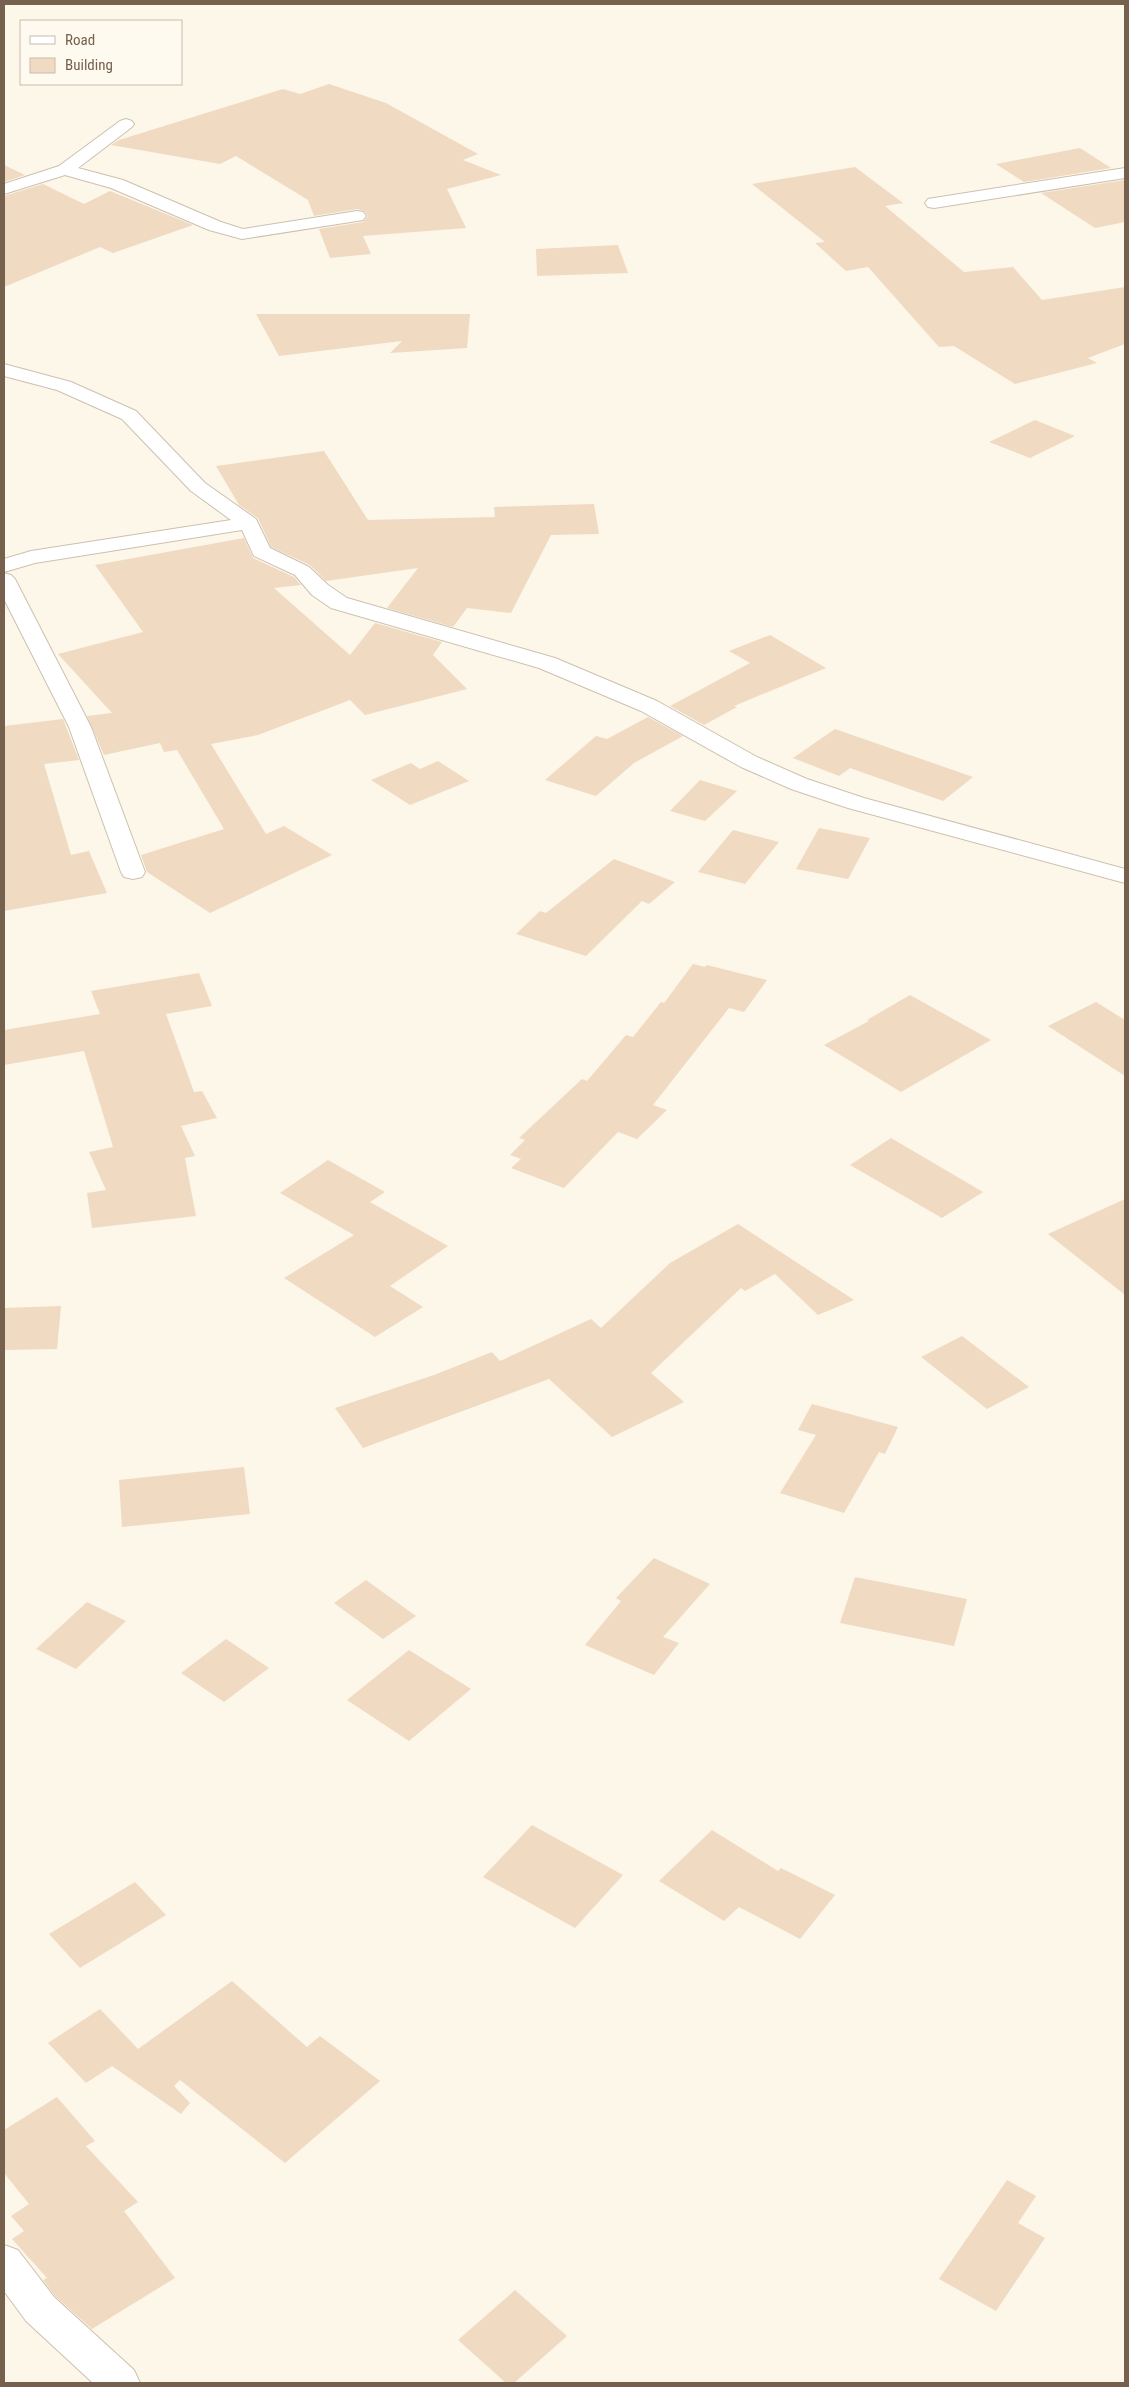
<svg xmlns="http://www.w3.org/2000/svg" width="1129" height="2387" font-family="'Roboto Condensed',sans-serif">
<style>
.building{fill:#f0dac2}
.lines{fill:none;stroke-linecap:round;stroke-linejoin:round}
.minor-casing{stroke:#cdc0af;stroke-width:2}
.minor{fill:#fff;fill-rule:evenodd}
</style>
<rect width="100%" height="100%" fill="#fcf7e9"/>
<path class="building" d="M329,84L386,103L478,154L463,160L501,175L447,189L466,228L363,236L371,254L330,258L319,229L363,222L368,216L364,211L357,209L314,216L308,200L236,156L220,164L111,145L119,140L283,89L300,94Z
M1080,148L1111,168L1024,182L996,164Z
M4,165L25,175L4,182Z
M855,167L903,203L885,206L964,272L1013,267L1042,300L1125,287V344L1088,358L1097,363L1015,384L954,346L939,347L868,267L846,271L815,243L825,242L752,184Z
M1125,180V222L1095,228L1041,193Z
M43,184L84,204L110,191L193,225L113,253L100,247L4,287V196Z
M618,245L628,273L537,276L536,249Z
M256,314H470L467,348L390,353L402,341L279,356Z
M1035,420L1075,436L1030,458L989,442Z
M324,451L368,520L495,517L494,507L594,504L599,534L551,535L511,613L467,608L453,627L387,608L418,568L326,581L310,565L271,547L258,518L239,505L216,466Z
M244,538L253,558L294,577L301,585L274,588L350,655L375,623L442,642L433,655L467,689L365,715L350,700L258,735L211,744L266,834L284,826L332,855L210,913L147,872L141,855L224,829L177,750L164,752L160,743L104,755L87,716L112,713L58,654L143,632L95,565Z
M770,635L826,668L734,706L737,707L704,725L670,706L750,663L729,651Z
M648,717L683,736L634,763L596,796L545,780L596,736L607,739Z
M63,719L79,760L44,764L71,855L89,851L107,893L4,911V726Z
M835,729L973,777L943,801L850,768L839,776L793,758Z
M438,761L469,781L410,805L371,780L411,763L420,769Z
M700,780L737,791L705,821L670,811Z
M819,828L870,838L848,879L796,869Z
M733,830L779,842L745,884L698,872Z
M614,859L675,882L649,904L642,901L586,956L516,934L540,911L546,913Z
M693,964L705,967L707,965L767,980L744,1012L729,1008L653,1105L667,1110L637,1139L618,1132L564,1188L511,1168L521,1159L510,1155L525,1140L519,1138L582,1079L587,1081L626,1035L633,1037L661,1002L664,1003Z
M199,973L212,1006L166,1014L194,1092L202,1091L217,1118L181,1126L195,1156L185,1158L196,1216L92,1228L87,1193L106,1190L89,1152L113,1147L84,1051L4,1065V1030L100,1014L91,991Z
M910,995L991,1040L901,1092L824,1045L869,1021L867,1020Z
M1096,1002L1125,1020V1076L1048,1026Z
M891,1138L983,1192L942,1218L850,1165Z
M328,1160L385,1192L370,1202L448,1246L390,1286L423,1307L375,1337L284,1278L354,1235L280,1193Z
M1125,1199V1295L1048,1234Z
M738,1224L854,1300L818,1315L775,1274L745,1291L741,1288L651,1373L684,1402L612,1437L549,1379L363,1448L335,1408L434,1375L492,1352L500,1361L591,1319L601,1328L670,1263Z
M61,1306L57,1349L4,1350V1308Z
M962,1336L1029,1387L987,1409L921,1357Z
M812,1404L898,1427L885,1454L879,1452L844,1513L780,1493L816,1435L798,1430Z
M244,1467L250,1514L122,1527L119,1480Z
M654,1558L710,1584L663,1637L679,1643L654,1675L585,1645L621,1601L616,1598Z
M855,1577L967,1599L954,1646L840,1623Z
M366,1580L416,1616L383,1639L334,1603Z
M87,1602L126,1621L76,1669L36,1649Z
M226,1639L269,1668L224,1702L181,1673Z
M409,1650L471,1689L409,1741L347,1700Z
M532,1825L623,1875L575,1928L483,1877Z
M712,1830L778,1871L781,1868L835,1895L800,1939L739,1907L724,1921L659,1881Z
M135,1882L166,1915L80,1968L49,1934Z
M232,1981L307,2047L320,2036L380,2081L285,2163L180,2080L174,2086L190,2103L181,2114L112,2066L86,2083L48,2043L100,2009L138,2049Z
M57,2097L95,2141L86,2146L138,2202L124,2211L175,2278L92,2329L55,2296L43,2280L47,2278L12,2239L24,2231L11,2216L29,2204L4,2173V2130Z
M1007,2180L1036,2196L1018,2223L1045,2238L996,2311L939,2279Z
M515,2290L567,2336L514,2383H506L458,2340Z"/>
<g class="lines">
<defs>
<path id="minor" d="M126,119L132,121L134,124L132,127L78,168L123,180L221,222L243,229L357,211L363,212L366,216L363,220L357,221L242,239L209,230L111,188L65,175L4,194V184L59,166L120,121Z
M1125,168V178L934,208L928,207L925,203L928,199L934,198Z
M4,364L71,382L136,411L205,483L256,519L270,548L309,567L328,585L347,598L555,658L657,701L757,757L807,779L864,798L1125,869V883L848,808L791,789L741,767L641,711L539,668L331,608L312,595L295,575L254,556L242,530L35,563L4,572V559L31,551L231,520L191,491L122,419L57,390L4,376Z
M4,573L11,575L15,579L91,727L145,872L142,877L133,879L124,877L121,872L69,727L4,599Z
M4,2245L18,2250L54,2297L134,2370L140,2383H93L26,2321L4,2291Z"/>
</defs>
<use href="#minor" class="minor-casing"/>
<use href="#minor" class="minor"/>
</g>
<rect width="1129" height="2387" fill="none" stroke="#75614d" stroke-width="10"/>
<rect x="20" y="20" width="162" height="65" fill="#fefaef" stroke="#c7bdae"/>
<rect x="30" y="36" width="25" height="8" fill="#ffffff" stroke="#c7bdae"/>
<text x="65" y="45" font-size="15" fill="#75614d">Road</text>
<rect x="30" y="58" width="25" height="15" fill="#f0dac2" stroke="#c7bdae"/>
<text x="65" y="70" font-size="15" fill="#75614d">Building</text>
</svg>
